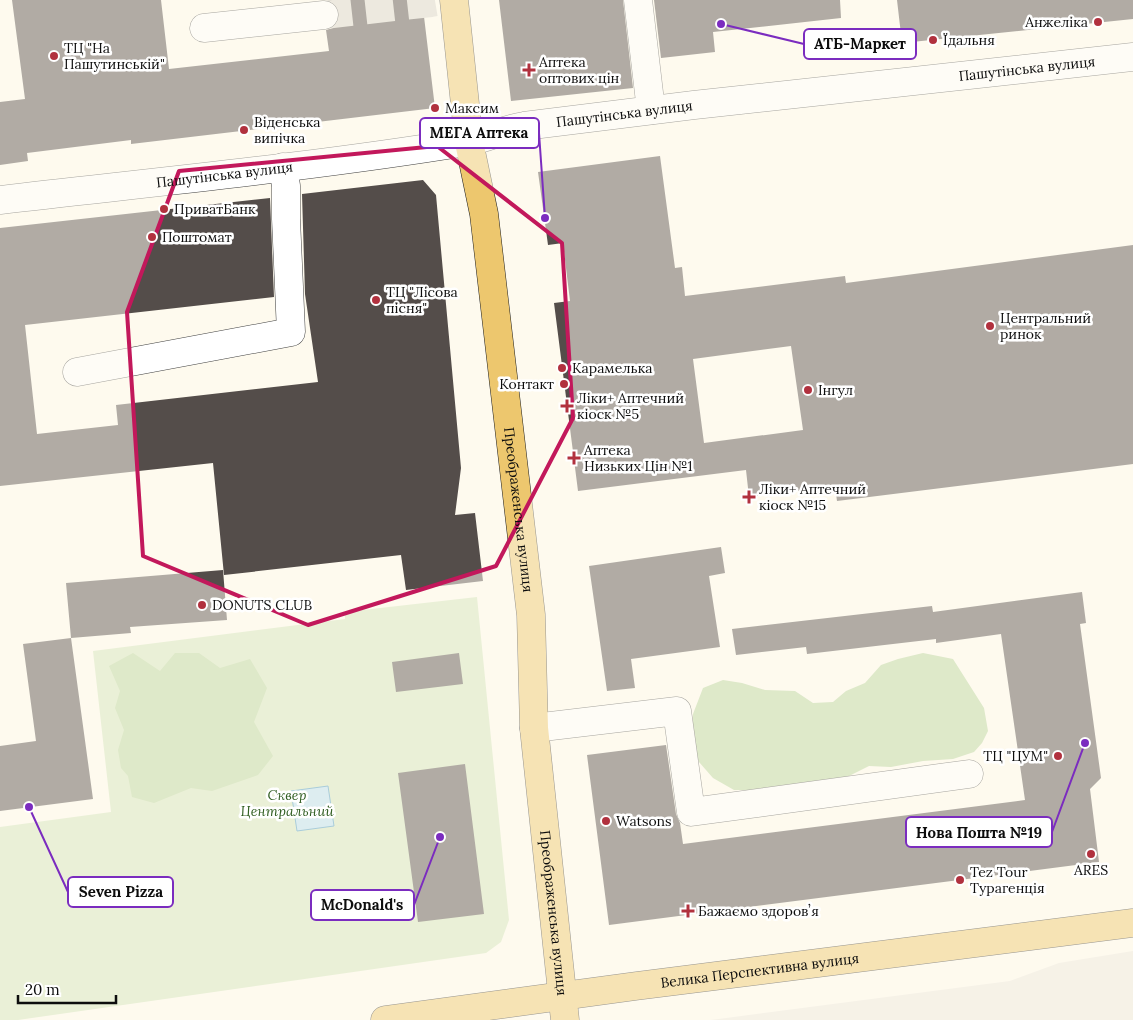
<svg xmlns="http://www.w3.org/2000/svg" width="1133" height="1020" font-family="Lora,serif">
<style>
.green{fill:#d3e5ba}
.forest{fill:#b8d49b}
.plaza{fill:#ede8de}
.water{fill:#b7def1;stroke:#4496c2}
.building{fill:#544d4a;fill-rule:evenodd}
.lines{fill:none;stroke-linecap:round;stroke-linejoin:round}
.minor-tunnel{stroke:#dad6cc;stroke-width:28;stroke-dasharray:28 14;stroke-linecap:butt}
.minor-casing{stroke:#404040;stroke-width:29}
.major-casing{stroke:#1e1e1e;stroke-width:29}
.minor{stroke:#fff;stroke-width:28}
.major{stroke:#edc76e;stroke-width:28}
.marked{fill:none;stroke:#c2185b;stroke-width:4;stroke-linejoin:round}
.poi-dot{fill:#b1313e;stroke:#fff;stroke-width:2}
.labels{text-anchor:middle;stroke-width:5;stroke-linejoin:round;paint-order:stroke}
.poi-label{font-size:14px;fill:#0d0d0d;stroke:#fff;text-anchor:start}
.street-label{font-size:14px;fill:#0d0d0d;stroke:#fff}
.park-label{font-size:14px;font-style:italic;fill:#325f23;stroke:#fff}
.leader{fill:none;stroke:#7b2cbf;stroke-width:2}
.callout-dot{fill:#7b2cbf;stroke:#fff;stroke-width:2}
.callout{fill:#fff;stroke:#7b2cbf;stroke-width:2}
.callout-label{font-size:15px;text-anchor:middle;font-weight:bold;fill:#0d0d0d}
</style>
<rect width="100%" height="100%" fill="#fefaee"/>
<path class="green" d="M477,597L509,920L501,942L486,953L18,1020H0V827L111,812L93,651L345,619V612Z"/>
<path class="forest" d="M133,653L160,671L175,653H199L220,668L250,659L267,688L254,722L273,756L258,775L212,791L191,788L154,803L132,797L128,776L121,768L118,750L124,730L115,708L120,691L109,666Z
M923,653L953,659L984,708L988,731L982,743L974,752L953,759L923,761L891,767L869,766L841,780L759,790H734L713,778L699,762L691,740L693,714L703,688L723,680L742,683L765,690L795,691L813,703L833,702L846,691L865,683L881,665L898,659Z"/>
<path class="plaza" d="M1133,951V1020H711L1010,981L1059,963Z"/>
<path class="water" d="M328,786L334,826L297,831L291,791Z"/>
<path class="building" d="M12,0H161L169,69L329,51L326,30L333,28L338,22L340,14L336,5L331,1L326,0H422L435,108L131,144V140L27,153L28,161L0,165V102L25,99Z
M499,0H623L633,88L511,101Z
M654,0H840L841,18L713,32L715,52L661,58Z
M897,0H1133V19L902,43Z
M660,156L675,268L682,267L685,296L845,276L846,283L1133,245V464L837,501L835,486L749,497L746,470L578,491L554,303L570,301L563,243L548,245L538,172ZM791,346L803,430L704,443L693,359Z
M423,180L436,195L461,468L455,515L475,513L483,581L406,590L401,555L224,575L213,463L0,486V228L270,198L274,297L25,325L37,434L118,425L116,405L318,382L305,294L302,194Z
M721,547L725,573L709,576L720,647L631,659L635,688L607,691L589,566Z
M223,570L227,620L130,627L131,633L71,638L66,583Z
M1082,592L1086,623L1080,624L1101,778L1090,789L1099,862L609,925L587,755L666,745L676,814L680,823L683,844L1025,800L1001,634L936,643V639L807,654L806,647L736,655L732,629L932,606L933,612Z
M71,638L93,799L0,811V746L36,741L23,644Z
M459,653L463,684L396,692L392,662Z
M465,764L484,914L418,922L398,773Z"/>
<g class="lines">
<path class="minor-tunnel" d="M324,15L431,3L449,0"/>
<defs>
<g id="minor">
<path d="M638,0L651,110"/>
<path d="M204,28L324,15"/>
<path id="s1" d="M0,200C155,182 312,167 466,142C486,139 504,129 524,126L694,105L1133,57"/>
<path d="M77,372L291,332L286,219V186L283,167"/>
<path d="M534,728L677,711L691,812L969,774"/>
</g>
<g id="major">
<path id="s2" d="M454,0L469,142L484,214L531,615L534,728L565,1020"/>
<path id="s3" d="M385,1020L636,986L1133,923"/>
</g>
</defs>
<use href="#minor" class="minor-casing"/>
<use href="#major" class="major-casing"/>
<use href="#minor" class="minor"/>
<use href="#major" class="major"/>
</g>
<path d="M0 0H1133V1020H0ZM437,146L562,243L573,418L496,566L308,625L143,556L127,312L179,171Z" fill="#fefaee" fill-opacity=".55" fill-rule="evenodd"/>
<path class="marked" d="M437,146L562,243L573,418L496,566L308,625L143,556L127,312L179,171Z"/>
<g class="poi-dot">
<circle cx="1098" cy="22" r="5"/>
<circle cx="933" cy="40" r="5"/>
<circle cx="54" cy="56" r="5"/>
<path d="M526.5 62.5h5v5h5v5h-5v5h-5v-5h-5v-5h5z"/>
<circle cx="435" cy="108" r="5"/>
<circle cx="244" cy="130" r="5"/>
<circle cx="164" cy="209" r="5"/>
<circle cx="152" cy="237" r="5"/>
<circle cx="376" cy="300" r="5"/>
<circle cx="990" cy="326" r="5"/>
<circle cx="562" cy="368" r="5"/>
<circle cx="564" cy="384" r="5"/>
<circle cx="808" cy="390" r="5"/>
<path d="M564.5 398.5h5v5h5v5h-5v5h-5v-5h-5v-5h5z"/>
<path d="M571.5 450.5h5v5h5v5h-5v5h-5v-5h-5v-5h5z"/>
<path d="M746.5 489.5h5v5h5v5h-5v5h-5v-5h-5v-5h5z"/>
<circle cx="202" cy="605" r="5"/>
<circle cx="1058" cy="756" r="5"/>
<circle cx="606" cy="821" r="5"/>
<circle cx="1091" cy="854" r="5"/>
<circle cx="960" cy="880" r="5"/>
<path d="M685.5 903.5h5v5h5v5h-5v5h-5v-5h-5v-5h5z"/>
</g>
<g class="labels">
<g class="poi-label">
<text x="1088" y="27" text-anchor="end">Анжеліка</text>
<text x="943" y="45">Їдальня</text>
<text x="64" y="53">ТЦ "На<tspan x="64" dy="16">Пашутинській"</tspan></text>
<text x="539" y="67">Аптека<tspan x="539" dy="16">оптових цін</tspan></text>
<text x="445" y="113">Максим</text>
<text x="254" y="127">Віденська<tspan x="254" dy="16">випічка</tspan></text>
<text x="174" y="214">ПриватБанк</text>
<text x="162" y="242">Поштомат</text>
<text x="386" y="297">ТЦ "Лісова<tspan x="386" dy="16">пісня"</tspan></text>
<text x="1000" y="323">Центральний<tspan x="1000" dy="16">ринок</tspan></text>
<text x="572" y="373">Карамелька</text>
<text x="554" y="389" text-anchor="end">Контакт</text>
<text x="818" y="395">Інгул</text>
<text x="577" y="403">Ліки+ Аптечний<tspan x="577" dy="16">кіоск №5</tspan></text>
<text x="584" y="455">Аптека<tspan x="584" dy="16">Низьких Цін №1</tspan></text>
<text x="759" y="494">Ліки+ Аптечний<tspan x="759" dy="16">кіоск №15</tspan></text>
<text x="212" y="610">DONUTS CLUB</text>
<text x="1048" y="761" text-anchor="end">ТЦ "ЦУМ"</text>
<text x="616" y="826">Watsons</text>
<text x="1091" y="875" text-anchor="middle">ARES</text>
<text x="970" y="877">Tez Tour<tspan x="970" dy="16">Турагенція</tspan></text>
<text x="698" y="916">Бажаємо здоровʼя</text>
</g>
<g class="street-label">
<text dy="5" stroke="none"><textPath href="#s1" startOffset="1036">Пашутінська вулиця</textPath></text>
<text dy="5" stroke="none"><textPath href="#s1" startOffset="631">Пашутінська вулиця</textPath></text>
<text dy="5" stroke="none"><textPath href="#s1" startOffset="226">Пашутінська вулиця</textPath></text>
<text dy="5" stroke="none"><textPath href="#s2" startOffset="514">Преображенська вулиця</textPath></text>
<text dy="5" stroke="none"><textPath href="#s2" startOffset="919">Преображенська вулиця</textPath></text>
<text dy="5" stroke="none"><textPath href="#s3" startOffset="378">Велика Перспективна вулиця</textPath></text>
</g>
<g class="park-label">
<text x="287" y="800">Сквер<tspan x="287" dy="16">Центральний</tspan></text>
</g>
</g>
<path class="leader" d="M721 24L804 44M545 218L539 133M1085 743L1052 832M29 807L68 892M440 837L414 905"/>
<g class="callout-dot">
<circle cx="721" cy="24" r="5"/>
<circle cx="545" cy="218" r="5"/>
<circle cx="1085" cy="743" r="5"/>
<circle cx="29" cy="807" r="5"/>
<circle cx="440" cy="837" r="5"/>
</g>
<g class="callout">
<rect x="804" y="29" width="112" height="30" rx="5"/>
<rect x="420" y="118" width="119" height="30" rx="5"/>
<rect x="906" y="817" width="146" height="30" rx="5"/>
<rect x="68" y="877" width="105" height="30" rx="5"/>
<rect x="311" y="890" width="103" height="30" rx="5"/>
</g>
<g class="callout-label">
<text x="860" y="49">АТБ-Маркет</text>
<text x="479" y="138">МЕГА Аптека</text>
<text x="979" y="838">Нова Пошта №19</text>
<text x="121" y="897">Seven Pizza</text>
<text x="362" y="910">McDonald's</text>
</g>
<path d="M18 995v8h98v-8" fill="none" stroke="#0d0d0d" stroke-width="2.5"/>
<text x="25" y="995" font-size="15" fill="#0d0d0d" stroke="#ffffff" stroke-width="4" paint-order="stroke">20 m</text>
</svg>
